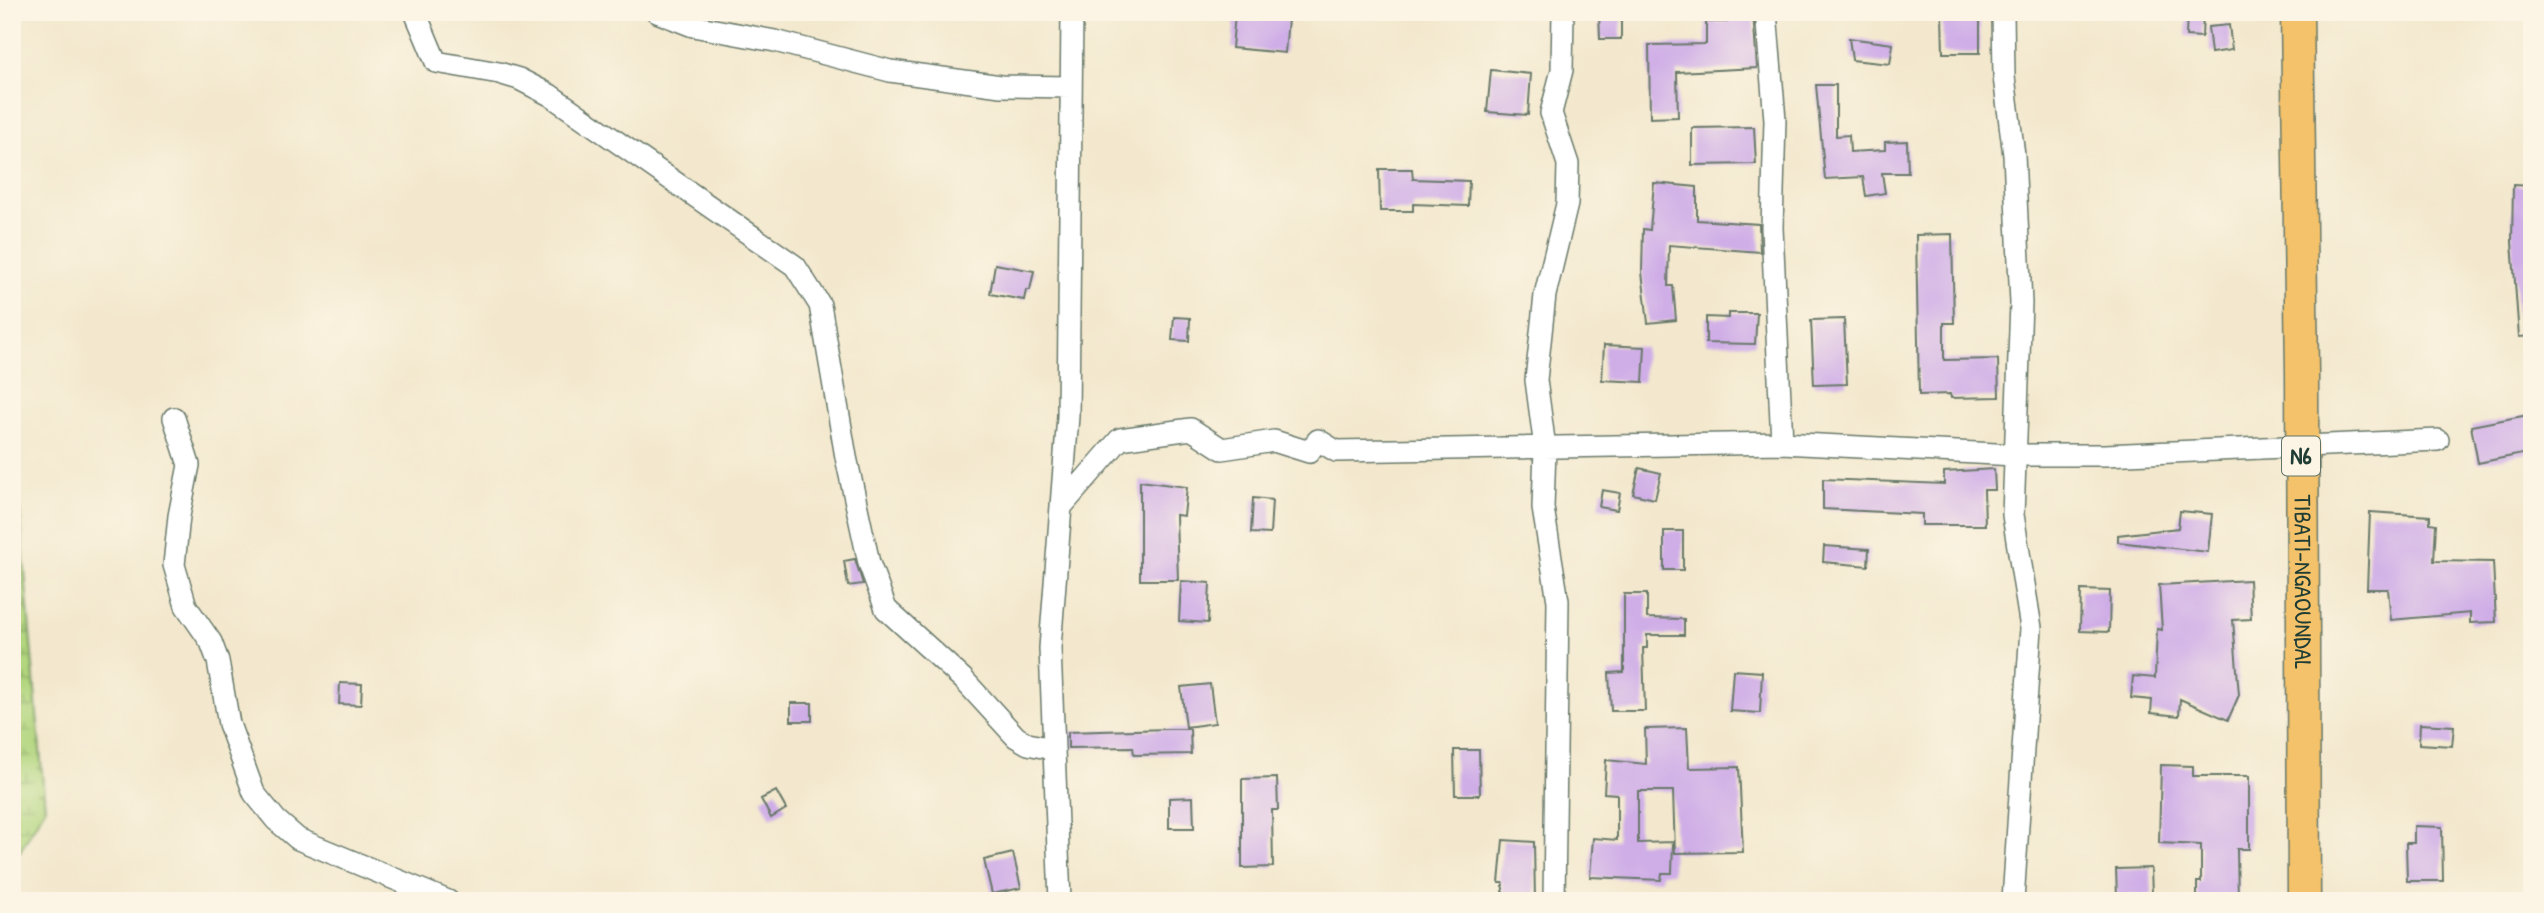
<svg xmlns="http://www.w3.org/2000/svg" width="2544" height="913" font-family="'Patrick Hand',sans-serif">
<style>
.wetland{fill:url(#wetland-marsh);stroke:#688a59;stroke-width:2}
.building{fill:#cfade7}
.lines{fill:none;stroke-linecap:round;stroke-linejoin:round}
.minor-casing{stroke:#69796a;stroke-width:24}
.highway-casing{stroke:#69796a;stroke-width:35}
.minor{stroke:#fff;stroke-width:21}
.highway{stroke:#f4c26a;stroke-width:32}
.labels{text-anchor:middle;stroke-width:6;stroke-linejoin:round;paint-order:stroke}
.shield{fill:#fcf5e5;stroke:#617469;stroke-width:2}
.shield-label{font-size:23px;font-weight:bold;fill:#1f3d34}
.street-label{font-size:24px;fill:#1f3d34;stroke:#fcf5e5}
</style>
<defs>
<pattern id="wetland-marsh" width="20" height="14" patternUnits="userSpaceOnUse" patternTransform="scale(1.75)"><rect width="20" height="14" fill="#b2d67e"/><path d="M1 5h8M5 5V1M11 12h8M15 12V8" fill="none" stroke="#90af68"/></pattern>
</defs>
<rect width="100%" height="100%" fill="#fcf5e5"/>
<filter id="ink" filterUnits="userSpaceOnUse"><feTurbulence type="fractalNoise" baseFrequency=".0143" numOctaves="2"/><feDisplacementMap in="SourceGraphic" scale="14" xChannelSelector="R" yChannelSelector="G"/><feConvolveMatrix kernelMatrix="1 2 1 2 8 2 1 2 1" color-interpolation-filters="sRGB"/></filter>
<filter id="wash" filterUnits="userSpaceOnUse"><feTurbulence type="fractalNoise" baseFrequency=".00686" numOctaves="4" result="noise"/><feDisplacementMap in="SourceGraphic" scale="28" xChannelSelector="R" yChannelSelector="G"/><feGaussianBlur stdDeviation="1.57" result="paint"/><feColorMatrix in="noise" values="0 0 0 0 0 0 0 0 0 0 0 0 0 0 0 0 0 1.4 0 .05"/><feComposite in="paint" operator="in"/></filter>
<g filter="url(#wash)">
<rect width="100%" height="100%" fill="#f3e8cd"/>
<path class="wetland" d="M12,382L15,454L45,808L12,865Z"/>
<g id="blocks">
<path class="building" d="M1599,12H1621V39H1600Z
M1726,12H1753L1757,68L1677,72L1678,117L1650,118L1649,45L1706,44V22H1727Z
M1948,12H1980V53H1943L1942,14Z
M2187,13H2203L2202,37L2186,36Z
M1235,14L1288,19L1285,53L1232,48Z
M2229,25L2232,50L2211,53L2208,27Z
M1849,38L1893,44L1890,64L1852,60Z
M1491,70L1531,74L1528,115L1487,112Z
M1816,85H1836V136L1849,135L1850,152L1885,150V142L1907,141L1908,173H1882L1885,193L1866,196L1863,177L1825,179Z
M1754,127L1756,164L1692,165V128Z
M1379,169H1412L1413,179L1469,181L1468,206L1413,204V211H1380Z
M1654,183L1697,187V220L1759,224L1760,252L1669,245L1668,286H1673L1676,320L1648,323L1642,272L1643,229L1650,230Z
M2513,185L2532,186V336L2519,337L2512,242Z
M1952,234L1954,323H1944V360L1998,359L1999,397L1951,398L1950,394L1919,395L1916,235Z
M995,264L1034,271L1030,290H1026L1024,300L990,294Z
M1729,313H1757L1755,344L1706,343V317L1729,318Z
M1174,317L1190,318L1189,341L1172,340Z
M1844,319L1847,384L1814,385L1811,320Z
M1604,345L1645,347L1643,382L1602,380Z
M2528,415L2532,452L2478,463L2471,426Z
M1639,468L1661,473L1655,499L1633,494Z
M1994,469L1995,490H1984L1985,525H1922V514L1823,509V479L1944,484V472Z
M1140,481L1187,487L1184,516L1176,515L1178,580H1140Z
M1602,490L1620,493L1617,510L1599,507Z
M1253,498L1272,500L1270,534L1251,533Z
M2180,511L2212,514L2208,552L2118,542V535L2178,528Z
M2370,512L2430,516V523L2436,524L2434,561L2493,562L2496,622L2470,623V613L2391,620L2388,589H2367Z
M1664,531H1683V570H1664Z
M1824,546L1869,549L1868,566L1823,562Z
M855,559L863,584L848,586L844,561Z
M2249,580L2251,619L2233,620L2239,695L2228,720L2180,699L2179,716L2151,713L2152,700L2131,698L2133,676L2155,678L2157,629L2162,630L2159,585Z
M1181,581L1210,583L1208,623L1179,621Z
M2081,590L2110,591L2109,632L2080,631Z
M1624,594H1647V618L1684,619V635H1647V648H1643L1645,711H1611L1609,673L1624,672Z
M1733,670L1762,672L1760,713L1730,711Z
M340,683L362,684L361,705L339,704Z
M1210,684L1215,723L1186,727L1181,687Z
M791,703H812V721H791Z
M2420,724L2454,726L2452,746L2419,744Z
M1687,728L1689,768L1739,767L1743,852L1675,853L1673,791H1638V843L1673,842L1672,873H1662L1661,880L1590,877L1593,838L1617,840V794L1604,793L1606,760L1646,764L1645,729Z
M1168,729H1190L1191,754L1134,755L1133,747L1068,748V732Z
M1454,750H1479L1480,795H1455Z
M2161,765L2193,766V776H2249V849H2237L2238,901H2197V882H2201V845L2159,843Z
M1277,778L1278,810H1272L1273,867L1242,868V779Z
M776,791L786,809L771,818L761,799Z
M1193,797L1194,828H1169V798Z
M2414,826L2442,827L2443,881H2407L2406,843H2414Z
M1503,840L1534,842L1535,901H1503V883H1499Z
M1013,853L1021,888L992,894L984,860Z
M2151,868L2152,895L2117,896L2116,869Z"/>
</g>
</g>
<g filter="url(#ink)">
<use href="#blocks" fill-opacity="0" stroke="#69796a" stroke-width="2"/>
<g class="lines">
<defs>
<path id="minor" d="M415,12L436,62L499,73L519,79L550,95L795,266L820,305L846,457L869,563L886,609L963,679L1016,737L1028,744L1052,749
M657,12L693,26L775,41L890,71L1001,86L1070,87
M1766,12L1775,120L1772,228L1782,443
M2003,12L2004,77L2014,155L2021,303L2013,515L2031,628L2013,901
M174,418L189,465L179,516L174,565L186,606L211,642L218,661L229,724L254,793L276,820L298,839L448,901
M1061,507L1120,439L1191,429L1222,449L1274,441L1309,452L1318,440L1336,451L1782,443L2015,455H2105L2438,440
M1060,901L1050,648L1068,416L1072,12
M1554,901L1558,601L1543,508L1545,448L1536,380L1545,295L1567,204L1568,164L1551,113L1562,70L1563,12"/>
<g id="highway">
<path id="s1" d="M2297,12L2302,373L2304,901"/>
</g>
</defs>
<use href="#minor" class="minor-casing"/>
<use href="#highway" class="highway-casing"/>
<use href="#minor" class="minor"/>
<use href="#highway" class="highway"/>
</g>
</g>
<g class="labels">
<rect class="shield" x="2282" y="436.5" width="38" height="39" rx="5"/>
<g class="shield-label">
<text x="2301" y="464">N6</text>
</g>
<g class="street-label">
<text dy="8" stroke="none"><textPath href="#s1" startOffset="570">TIBATI-NGAOUNDAL</textPath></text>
</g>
</g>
<rect width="2544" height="913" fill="none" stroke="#fcf5e5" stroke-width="42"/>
</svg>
